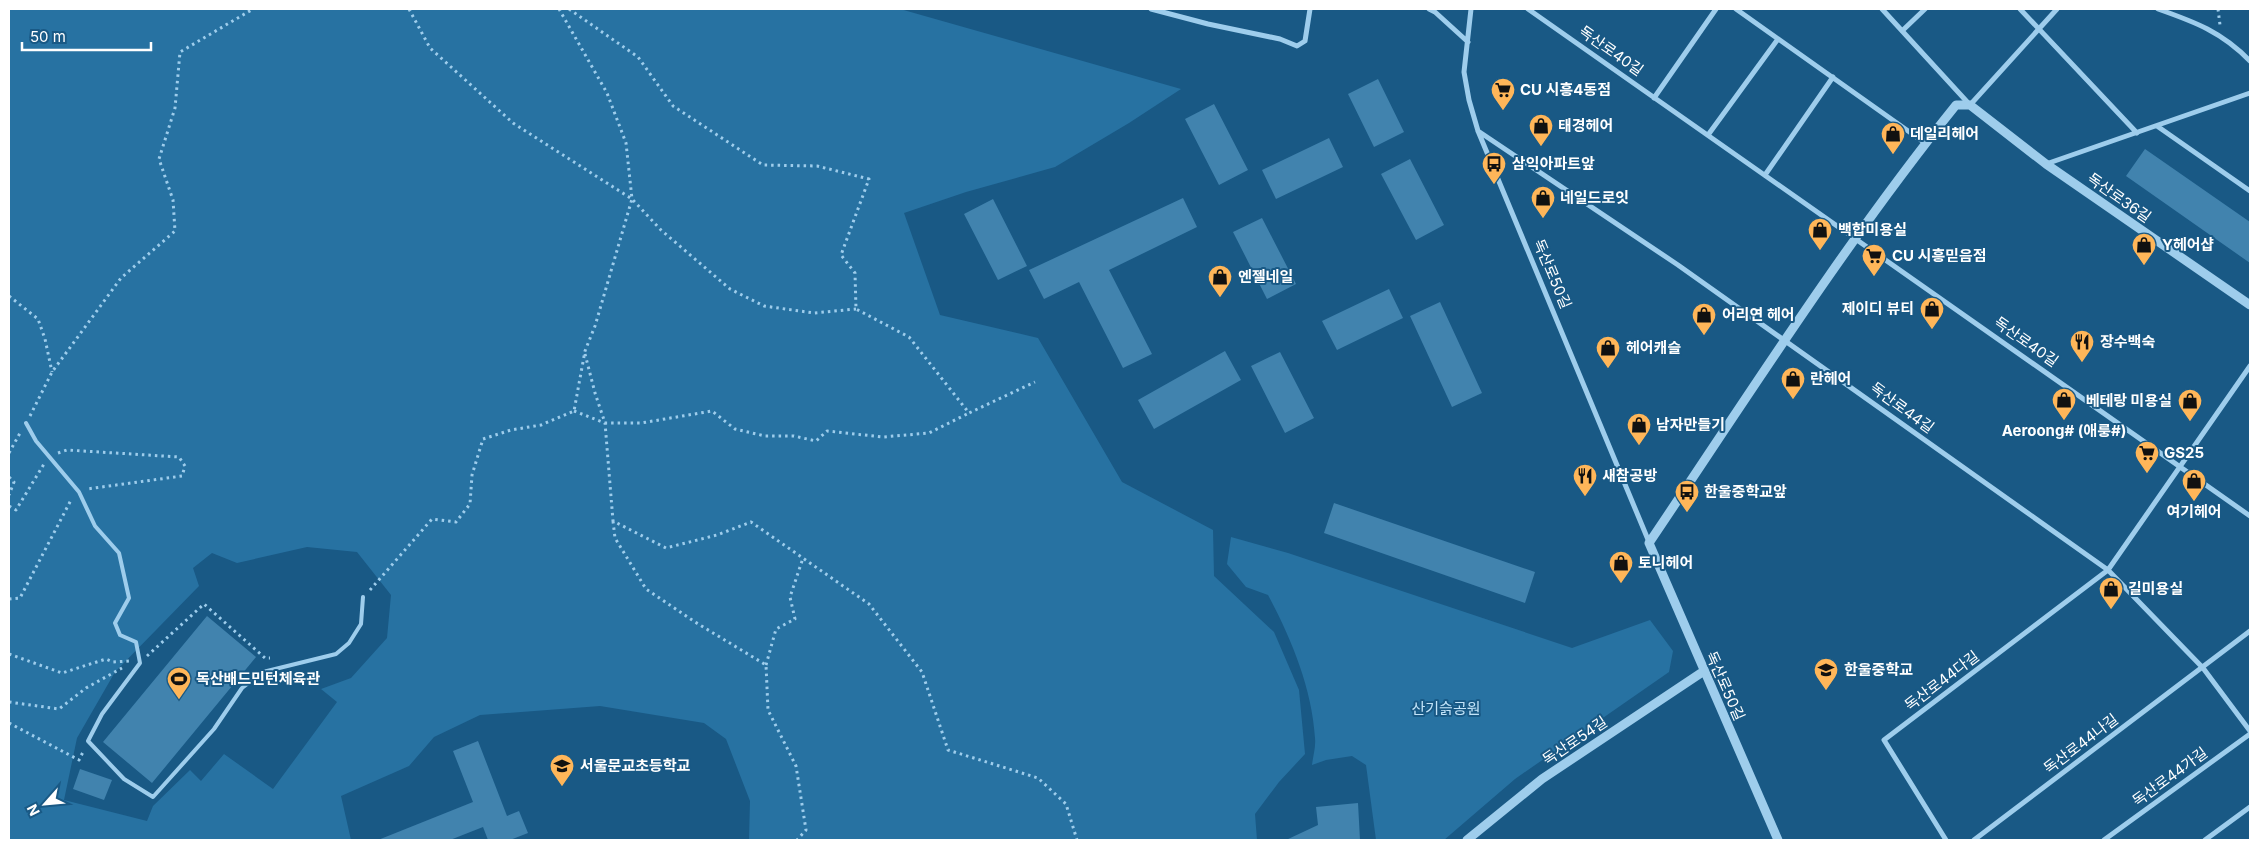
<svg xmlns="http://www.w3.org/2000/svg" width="2259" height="849" font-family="Inter,'Noto Sans KR',sans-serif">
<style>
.green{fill:#2772a2;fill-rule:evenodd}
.building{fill:#4183ae}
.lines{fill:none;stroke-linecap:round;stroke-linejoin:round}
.path{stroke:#9ecdec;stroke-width:3;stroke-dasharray:2.5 4;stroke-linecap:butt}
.service{stroke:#9ecdec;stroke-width:4}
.minor{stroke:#9ecdec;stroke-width:5}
.tertiary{stroke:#9ecdec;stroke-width:9}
.labels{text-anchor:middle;stroke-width:4;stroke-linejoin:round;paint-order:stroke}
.street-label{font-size:15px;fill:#fff;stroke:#195985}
.poi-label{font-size:15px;font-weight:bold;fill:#fff;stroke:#195985;text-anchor:start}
.park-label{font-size:15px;fill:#c3e4f9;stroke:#195985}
</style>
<rect width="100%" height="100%" fill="#195985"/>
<path class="green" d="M9,9H900L1181,89L1129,123L1055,167L966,192L904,213L940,315L1038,338L1122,482L1213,530L1214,576L1274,632L1299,690L1305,754L1279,782L1255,814L1257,840H749L750,801L726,739L704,723L600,706L480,715L434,737L409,766L341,796L351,840H9ZM307,547L357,552L391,595L387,638L351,678L321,689L337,702L273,789L224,754L201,781L190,770L153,806L147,821L64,800L77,738L115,672L199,586L193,568L212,553L237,563Z
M1231,537L1288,553L1572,648L1650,620L1673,651L1669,672L1515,779L1444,840H1376L1366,765L1352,756L1326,760L1312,765C1313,756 1316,747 1315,738C1312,688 1291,638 1268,595L1246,587L1227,564Z"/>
<path class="building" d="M1378,79L1404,132L1374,147L1348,94Z
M1214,104L1248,170L1219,185L1185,119Z
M1329,138L1343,167L1276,199L1262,170Z
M2145,149L2250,222V263L2126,176Z
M1410,159L1444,225L1416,240L1381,174Z
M1183,198L1197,227L1109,270L1152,354L1123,368L1079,282L1044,299L1029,270Z
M993,199L1027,266L998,280L964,214Z
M1262,218L1296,284L1267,299L1233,232Z
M1389,289L1403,318L1337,350L1322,321Z
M1440,302L1482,393L1452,407L1410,316Z
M1225,351L1241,380L1154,429L1138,400Z
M1280,352L1314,418L1285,433L1251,366Z
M1334,503L1535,572L1525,603L1324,533Z
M207,616L256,657L152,783L103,742Z
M478,741L507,816L519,811L528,833L510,840H488L483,827L450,840H378L473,802L453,751Z
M80,769L112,780L104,800L73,789Z
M1358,803L1360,840H1286L1318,825L1316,807Z"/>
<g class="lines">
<path class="path" d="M409,9L430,48L513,123L632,199L661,230L730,289L764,306L814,313L856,309
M569,9L638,57L673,106L763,165L817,166L869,179L841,255L855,273L856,309L909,337L969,413L1035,382
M2218,9L2220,25
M9,296L38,319L45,339L52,372
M585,354L595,393L605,423H641L712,411L735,429L765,436H794L816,441L827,431L883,437L929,433L969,413
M574,411L605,423L613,521L666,548L717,535L751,522L869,604L922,672L948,750L1038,778L1066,804L1077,840
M30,416L52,372L121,278L175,231L173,200L159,159L175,108L180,52L253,9
M9,453L20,433
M58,453L67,450L179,457L185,466L182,476L87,489
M9,477L14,482L9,495
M9,506L16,510L44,464
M613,521L615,538L646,589L695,622L766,665L768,710L796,766L806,830L797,840
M370,590L432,519L456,522L470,504L472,475L483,439L511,430L541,425L574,411L585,351L595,326L632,199L626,143L607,93L559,9
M9,599L20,598L71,500
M9,654L62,673L106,659L113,662L129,661
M147,656L204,604L265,658H270
M766,665L776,629L795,619L790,597L803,558
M9,702L59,709L86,688L122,668
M9,723L79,760L84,750"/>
<path class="service" d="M26,423L36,441L79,492L95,526L119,553L129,598L115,623L120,635L136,642L140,663L102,714L88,741L124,779L153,797L214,729L242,688L263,672L336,654L349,643L361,624L363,597"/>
<path class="minor" d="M1151,9L1208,24L1280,39L1297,46L1305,41L1310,9
M1429,9L1435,12L1468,42
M1471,9L1464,72L1469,100L1478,131L1649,542
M1528,9L2250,516
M1736,9L1925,143
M1882,9L1970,105L2057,9
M2020,9L2137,133
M2158,9C2195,22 2222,32 2250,61
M1902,31L1925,9
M1654,98L1716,9
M2157,126L2250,191
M1478,131L1678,265L2108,570L2203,668L2250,731
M1708,135L1778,39
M2046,164L2250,93
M1765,175L1833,77
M1946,840L1884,740L2108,570L2250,366
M1974,840L2250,631
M2104,840L2250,734
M2205,840L2250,807"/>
<path class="tertiary" d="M1467,840L1542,779L1704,671
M1778,840L1649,543C1748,396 1845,243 1956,105H1970L2046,164L2250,305"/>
</g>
<defs>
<symbol id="supermarket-pin" viewBox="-11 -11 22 30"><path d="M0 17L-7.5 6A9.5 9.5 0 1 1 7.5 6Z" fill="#ffb659" stroke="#195985"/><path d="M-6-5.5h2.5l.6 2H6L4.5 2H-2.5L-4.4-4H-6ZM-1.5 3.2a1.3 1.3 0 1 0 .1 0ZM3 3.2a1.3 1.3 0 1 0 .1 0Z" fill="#111"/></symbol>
<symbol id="shop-pin" viewBox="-11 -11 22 30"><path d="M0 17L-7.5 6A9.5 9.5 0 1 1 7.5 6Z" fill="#ffb659" stroke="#195985"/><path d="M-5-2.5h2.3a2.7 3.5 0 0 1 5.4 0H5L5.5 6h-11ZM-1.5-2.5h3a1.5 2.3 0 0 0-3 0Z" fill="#111"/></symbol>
<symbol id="bus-pin" viewBox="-11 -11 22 30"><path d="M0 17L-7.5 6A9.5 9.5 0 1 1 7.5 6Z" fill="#ffb659" stroke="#195985"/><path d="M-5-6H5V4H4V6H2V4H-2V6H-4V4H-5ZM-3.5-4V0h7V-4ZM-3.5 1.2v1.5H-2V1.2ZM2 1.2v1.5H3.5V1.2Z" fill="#111"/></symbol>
<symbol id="restaurant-pin" viewBox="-11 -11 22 30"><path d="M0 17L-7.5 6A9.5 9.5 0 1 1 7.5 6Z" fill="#ffb659" stroke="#195985"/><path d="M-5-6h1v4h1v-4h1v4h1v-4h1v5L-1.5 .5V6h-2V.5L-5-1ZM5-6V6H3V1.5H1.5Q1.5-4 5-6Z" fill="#111"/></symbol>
<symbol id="school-pin" viewBox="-11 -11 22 30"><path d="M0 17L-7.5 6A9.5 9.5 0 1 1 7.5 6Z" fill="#ffb659" stroke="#195985"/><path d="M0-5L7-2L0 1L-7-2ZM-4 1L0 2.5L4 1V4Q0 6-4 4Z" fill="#111"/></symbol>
<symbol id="stadium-pin" viewBox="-11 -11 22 30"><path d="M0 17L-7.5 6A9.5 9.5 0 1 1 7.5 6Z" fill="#ffb659" stroke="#195985"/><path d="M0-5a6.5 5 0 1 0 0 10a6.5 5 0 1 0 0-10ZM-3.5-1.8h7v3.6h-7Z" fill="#111"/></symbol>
</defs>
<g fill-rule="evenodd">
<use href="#supermarket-pin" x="1489" y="76" width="28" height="38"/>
<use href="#shop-pin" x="1527" y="112" width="28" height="38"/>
<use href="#shop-pin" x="1879" y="120" width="28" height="38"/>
<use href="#bus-pin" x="1480" y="150" width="28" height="38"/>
<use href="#shop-pin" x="1529" y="184" width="28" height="38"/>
<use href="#shop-pin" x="1806" y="216" width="28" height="38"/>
<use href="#shop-pin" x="2130" y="231" width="28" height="38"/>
<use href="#supermarket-pin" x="1860" y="242" width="28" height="38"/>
<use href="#shop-pin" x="1206" y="263" width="28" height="38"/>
<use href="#shop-pin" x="1918" y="295" width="28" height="38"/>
<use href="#shop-pin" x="1690" y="301" width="28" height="38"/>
<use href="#restaurant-pin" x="2068" y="328" width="28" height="38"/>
<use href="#shop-pin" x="1594" y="334" width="28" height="38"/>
<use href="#shop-pin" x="1779" y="365" width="28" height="38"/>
<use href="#shop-pin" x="2050" y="386" width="28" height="38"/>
<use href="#shop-pin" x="2176" y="387" width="28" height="38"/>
<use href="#shop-pin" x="1625" y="411" width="28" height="38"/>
<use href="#supermarket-pin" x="2133" y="439" width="28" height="38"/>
<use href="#restaurant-pin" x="1571" y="462" width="28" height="38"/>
<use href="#shop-pin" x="2180" y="467" width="28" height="38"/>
<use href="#bus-pin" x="1673" y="478" width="28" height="38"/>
<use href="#shop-pin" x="1607" y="549" width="28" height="38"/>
<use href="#shop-pin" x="2097" y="575" width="28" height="38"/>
<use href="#school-pin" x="1812" y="656" width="28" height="38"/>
<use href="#stadium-pin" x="165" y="665" width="28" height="38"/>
<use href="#school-pin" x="548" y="752" width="28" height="38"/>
</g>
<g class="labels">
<g class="street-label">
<text transform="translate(1611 51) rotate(35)" y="5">독산로40길</text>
<text transform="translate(2119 198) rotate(35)" y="5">독산로36길</text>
<text transform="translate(1552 274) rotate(67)" y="5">독산로50길</text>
<text transform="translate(2026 342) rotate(35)" y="5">독산로40길</text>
<text transform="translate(1902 408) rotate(36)" y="5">독산로44길</text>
<text transform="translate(1942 681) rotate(-37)" y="5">독산로44다길</text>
<text transform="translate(1725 686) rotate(66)" y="5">독산로50길</text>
<text transform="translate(1575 741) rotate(-34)" y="5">독산로54길</text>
<text transform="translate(2081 744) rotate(-37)" y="5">독산로44나길</text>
<text transform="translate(2170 777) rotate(-36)" y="5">독산로44가길</text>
</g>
<g class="poi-label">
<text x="1520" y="95">CU 시흥4동점</text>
<text x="1558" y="131">태경헤어</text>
<text x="1910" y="139">데일리헤어</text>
<text x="1512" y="169">삼익아파트앞</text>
<text x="1560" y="203">네일드로잇</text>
<text x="1838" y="235">백합미용실</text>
<text x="2162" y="250">Y헤어샵</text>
<text x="1892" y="261">CU 시흥믿음점</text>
<text x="1238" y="282">엔젤네일</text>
<text x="1914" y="314" text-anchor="end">제이디 뷰티</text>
<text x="1722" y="320">어리연 헤어</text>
<text x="2100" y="347">장수백숙</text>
<text x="1626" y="353">헤어캐슬</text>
<text x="1810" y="384">란헤어</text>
<text x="2172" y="406" text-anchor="end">베테랑 미용실</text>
<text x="1656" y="430">남자만들기</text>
<text x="2064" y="436" text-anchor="middle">Aeroong# (애룽#)</text>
<text x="2164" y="458">GS25</text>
<text x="1602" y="481">새참공방</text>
<text x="1704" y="497">한울중학교앞</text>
<text x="2194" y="517" text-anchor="middle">여기헤어</text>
<text x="1638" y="568">토니헤어</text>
<text x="2128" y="594">길미용실</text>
<text x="1844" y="675">한울중학교</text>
<text x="196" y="684">독산배드민턴체육관</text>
<text x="580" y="771">서울문교초등학교</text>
</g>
<g class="park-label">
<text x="1446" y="714">산기슭공원</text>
</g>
</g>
<rect width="2259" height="849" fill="none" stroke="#ffffff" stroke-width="20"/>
<g transform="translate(45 804) rotate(243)" stroke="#195985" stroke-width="4" paint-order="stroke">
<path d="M0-4L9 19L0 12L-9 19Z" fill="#ffffff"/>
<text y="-8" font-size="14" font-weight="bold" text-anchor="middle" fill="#ffffff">N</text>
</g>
<path d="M22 42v8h129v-8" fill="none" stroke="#ffffff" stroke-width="2.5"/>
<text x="30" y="42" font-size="15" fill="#ffffff" stroke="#195985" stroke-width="4" paint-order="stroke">50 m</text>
</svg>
